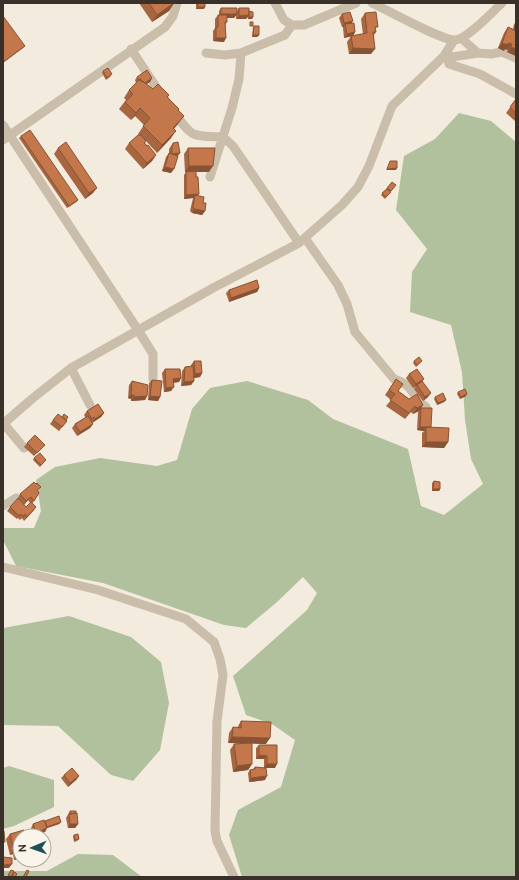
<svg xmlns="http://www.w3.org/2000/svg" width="519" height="880" font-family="Ubuntu,sans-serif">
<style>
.green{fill:#b1c19e}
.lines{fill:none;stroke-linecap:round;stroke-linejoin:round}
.minor{stroke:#cabdaa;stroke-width:9}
.wall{fill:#a86640}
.shaded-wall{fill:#885334}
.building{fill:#c3774b;stroke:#885334}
</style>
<rect width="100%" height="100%" fill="#f2ebde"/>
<path class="green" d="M459,113L491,121L516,142V877H242L229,835L238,810L281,787L295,740L272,724L246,715L233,676L307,610L317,593L303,577L277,602L246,628L224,625L103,583L16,566L3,540V528H34L41,511L36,480L55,467L100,458L157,466L177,460L192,409L210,388L247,381L308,400L333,419L408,449L421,506L444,515L483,484L471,459L465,420L462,372L451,325L410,312L412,272L427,249L396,210L404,156L435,139Z
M69,616L131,637L161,662L169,703L160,750L133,781L111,775L58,726L3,725V628Z
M9,766L54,780V807L14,826L3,829V768Z
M78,854L113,855L142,877H3V871H47Z"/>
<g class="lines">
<path class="minor" d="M275,3L284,20L292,25H304L356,3
M372,3C387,10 441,40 454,40C467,40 492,12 502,3
M461,38L478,53L491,54L502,52L516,58
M131,49L162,96
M206,53L225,55L241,53L285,35L292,25
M478,53L452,57L448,59L449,64L480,74L516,94
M173,111C193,138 190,136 223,137L233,146L299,243
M3,125L138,330L153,354V379
M3,140L165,27L173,16L177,3
M210,177L232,108L239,79L241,53
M305,238L338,285L347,304L355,332L394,379C413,384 412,397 426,407
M71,368L90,405
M3,424L33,398L71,368L213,288L299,243L342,205L358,187L369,166L392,106L444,56L454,40
M4,424L24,448
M3,506L16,498
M3,567L98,590L186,619L214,642L220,659L223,675L217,721L215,831L217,841L234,877"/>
</g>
<path class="wall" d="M139,3H174L169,11L152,22Z
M196,3H205L204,9H196Z
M221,8L237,11L239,8L249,12L253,17L252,19H248V17L246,19H236V15L234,18H227V22L225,25L224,42L213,41V31L215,28V19L218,15H219V11Z
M365,13L376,29V32L374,35L371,54H349L347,42L351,36L344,38L343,28V27H342L339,18L342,14L352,23L355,32L353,36L363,34L361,19Z
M516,22V56L507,52L508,50L505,49L504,51L498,48L504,33L508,27L513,29L514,24Z
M254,26L259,35L257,37H252L253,27Z
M103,71L111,76L106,80L102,73Z
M137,77L152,78L150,82L146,84L153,89L169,95L168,97L178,110V124L174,129L171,138L157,153L146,141L145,143L156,155L152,161L143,169L125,149L129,143L139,135L138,134L144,125L135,116L131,120L119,109L126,100L124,98L129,90L136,83L135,80Z
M516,99V122L506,113Z
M21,136L78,200L76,202L67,208L19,138Z
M173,143L178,156L171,173L162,171L166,157L169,153V154V149Z
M58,148L93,193L85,199L54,154Z
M188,148L209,172H196L198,196L203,203L205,211L202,215L192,213L190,211L193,198L184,199V175L186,172H185L184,154Z
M396,185L389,194L385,199L381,195L387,188Z
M259,288L257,292L229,302L226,293L229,290Z
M194,361L202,373L200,377L194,378V381L191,385L181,386L182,371L185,367L191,366V365Z
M414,361H422L416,367L413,363Z
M165,369L181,378L179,382L173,383L171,391L164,392L162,373Z
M409,374L424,379L422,381L428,397L423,401L414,389L416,386L413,388L406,378Z
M396,379L398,391L409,399L423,405L421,408L431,427L448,442L444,448L422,447V433L424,431L417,430L418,412L419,411L413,414L411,412L405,419L386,406L391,400L385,395Z
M152,380L160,397L158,401L148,400L149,383Z
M132,381L147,396L145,400L131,401V399L128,398L129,385Z
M458,392L466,396L460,399L457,394Z
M435,397L446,400L444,402L437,405L434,399Z
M87,411L104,413L101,417L92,423L93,424L90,428L77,436L72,428L75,424L86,418L84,415Z
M53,420L66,421H67L59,431L50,424Z
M27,443L45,445L34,456L24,447Z
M34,458L46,460L40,467L33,460Z
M434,481L440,489L439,491H432V483Z
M38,491L39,493L32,504L36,507L33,511L24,521L22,518L20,520L18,518L17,519L7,511L10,507H26L30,503L28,500L24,505L18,498L20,494Z
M241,721L266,744L252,743V764L248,770L233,772L230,750L234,744L252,743H228L229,733L233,727L237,728Z
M259,745L275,768H266L265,780L249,782L248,773L250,770L253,769L255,767L264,768V759H256V748Z
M64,775L79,776L76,780L68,787L61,778Z
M70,811L78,824L75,828H68L66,818Z
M45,821L61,822L59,824L47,828L45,832L20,836V858L14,860L13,854L10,855L6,839L10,834L24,833L32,830L31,828L33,824Z
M74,835L79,839L77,841L74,842L73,836Z"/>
<path class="shaded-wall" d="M174,3L169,11L152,22L157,15Z
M198,7H205L204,9H196Z
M221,14H237L234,18H219Z
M249,15L246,19H236L239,16Z
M249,17H253L252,19H248Z
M353,21L350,25L345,24L343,27H342L344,23Z
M355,32L353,36L344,38L347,34Z
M253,35H259L257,37H252Z
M216,38H226L224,42L213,41Z
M502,43H508L512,44L508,50L505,49L504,51L498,48Z
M25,46L23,48L3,63V62Z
M511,47L516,49V56L507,52Z
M353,48L375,49L371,54H349Z
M152,78L150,82L140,88L143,85Z
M140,108L135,116L131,120L136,113Z
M184,116L178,124L167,135L173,128Z
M176,131L171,138L157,153L162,145Z
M180,153L177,157H169L172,154Z
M156,155L152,161L143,169L147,163Z
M189,166H213L209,172H185Z
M165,167L174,169L171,173L162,171Z
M397,168L396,170H386L387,169Z
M97,188L93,193L85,199L89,193Z
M199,194L196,198L195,195L193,198L184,199L186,195Z
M78,200L76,202L67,208L69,206Z
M194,209L205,211L202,215L192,213Z
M259,288L257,292L229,302L231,298Z
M202,373L200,377L193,378L195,374Z
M181,378L179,382L170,383L173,379Z
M424,379L421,383L413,388L416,384Z
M194,381L191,385L181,386L184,382Z
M174,387L171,391L164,392L166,388Z
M431,393L428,397L423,401L425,397Z
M467,394L466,396L460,399L461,397Z
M131,395H134L131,399L128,398Z
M147,396L145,400L131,401L134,397Z
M150,396L160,397L158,401L148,400Z
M446,400L444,402L437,405L438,403Z
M423,405L419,411L413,414L417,408Z
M104,413L101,417L92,423L95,419Z
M93,424L90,428L77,436L80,432Z
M420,427H431H426L424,431L417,430Z
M426,442H448L444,448L422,447Z
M433,489H440L439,491H432Z
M31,497L28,500L24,505L26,501Z
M36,507L33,511L24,521L27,517Z
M232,737L270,738L266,744L228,743Z
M259,755L267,756L264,759H256Z
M252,764L248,770L233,772L237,766Z
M267,764H277L275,768H264Z
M79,776L76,780L68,787L70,783Z
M267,776L265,780L249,782L251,778Z
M61,822L59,824L44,829L45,827Z
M70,824H78L75,828H68Z
M47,828L45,832L34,836L36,833Z
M17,849L13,854L10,855L14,850Z
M18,854H20V858L14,860Z
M12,864L9,868H3V865Z"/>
<path class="building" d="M149,3H174L157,15Z
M198,3H205V7H198Z
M221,8H237V14H221Z
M239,8H249V15L239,16Z
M249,11L253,12V17H249Z
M350,12L353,21L344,23L342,14Z
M376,12L378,27H375L376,32H373L375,49L353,48L351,36L367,33L365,13Z
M218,15H227V22H225L226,38H216V27H218Z
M3,16L25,46L3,62Z
M250,22H253V26H250Z
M354,23L355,32L347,34L345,24Z
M516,23V31L514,30Z
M254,26H259V35H253Z
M508,27L516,31V49L511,47L512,44L508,43V45L502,43Z
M108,68L112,74L107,78L103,71Z
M147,70L152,78L145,83L139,80L137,77Z
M140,79L153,89L158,84L169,95L167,97L179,109L178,110L184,116L173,128L176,131L162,145L143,126L150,118L140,108L136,113L125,102L133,94L129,90Z
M516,99V113L510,107Z
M30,130L78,200L69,206L21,136Z
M138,135H141L146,141L144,143L147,146L148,145L156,155L147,163L129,143Z
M66,142L97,188L89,193L58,148Z
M178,142L180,153L172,154V145H173V143Z
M188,148H215L213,166H189Z
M169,153L178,156L174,169L165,167Z
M390,161H397V168L387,169Z
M196,171V177H198L199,194L186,195V172Z
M392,182L396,185L391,191L387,188Z
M387,189L391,192L386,197L382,193Z
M195,195L204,197L203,203H206L205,211L194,209L193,207Z
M257,280L259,288L231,298L229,290Z
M419,357L422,361L417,365L414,361Z
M194,361H201L202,373L195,374Z
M193,366L194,381L184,382L185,367Z
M165,369H180L181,378L173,379L174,387L166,388Z
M417,369L424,379L416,384L409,374Z
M396,379L403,384L398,391L409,399L417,394L423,405L417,408L415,406L409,413L390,400L395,394L389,390Z
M152,380L162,381L160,397L150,396Z
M132,381L148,385L147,396L134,397V395H131Z
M422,381L431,393L425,397L417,385Z
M465,389L467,394L461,397L458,392Z
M443,393L446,400L438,403L435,397Z
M98,404L104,413L95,419L94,417L92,419L87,411Z
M421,408H432L431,427H420Z
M58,414L67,421L62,427L53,420Z
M64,414L68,417L66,420L62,417Z
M88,416L93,424L80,432L75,424Z
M426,427L449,428L448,442H426Z
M35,435L45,445L37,453L27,443Z
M40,453L46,460L41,465L34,458Z
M434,481L440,482V489H433Z
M34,482L36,484L37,483L41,487L37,490L39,493L34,501L31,497L26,501L20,494Z
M18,498L26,507L31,502L36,507L27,517L25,514L23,516L20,514L19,516L10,507Z
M241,721L271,722L270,738L232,737L233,727L241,728Z
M252,743V764L237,766L234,744Z
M259,745H277V764H267V756L259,755Z
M255,767L266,768L267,776L251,778L250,770L255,769Z
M72,768L79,776L70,783L64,775Z
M70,811H76V813L70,814Z
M77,813L78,824H70L69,814Z
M59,816L61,822L47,827L45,821Z
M44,820L47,828L36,833L38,836H25L24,833L35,829L33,824Z
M24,830L25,836H20V854H18L17,849L14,850L10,834Z
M3,831H4L5,842H3Z
M78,834L79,839L75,840L74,835Z
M3,857L12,858V864L3,865Z
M11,870L14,871L11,877L8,875Z
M27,870L29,871L26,877H23Z
M15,872L17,874L15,877H13L12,876Z"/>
<rect width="519" height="880" fill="none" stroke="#383029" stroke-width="8"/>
<g transform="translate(32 848) rotate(268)"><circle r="19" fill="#faf5eb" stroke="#aca69d"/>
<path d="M0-3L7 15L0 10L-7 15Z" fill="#204e59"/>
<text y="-6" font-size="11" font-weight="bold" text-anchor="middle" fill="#383029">N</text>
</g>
</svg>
